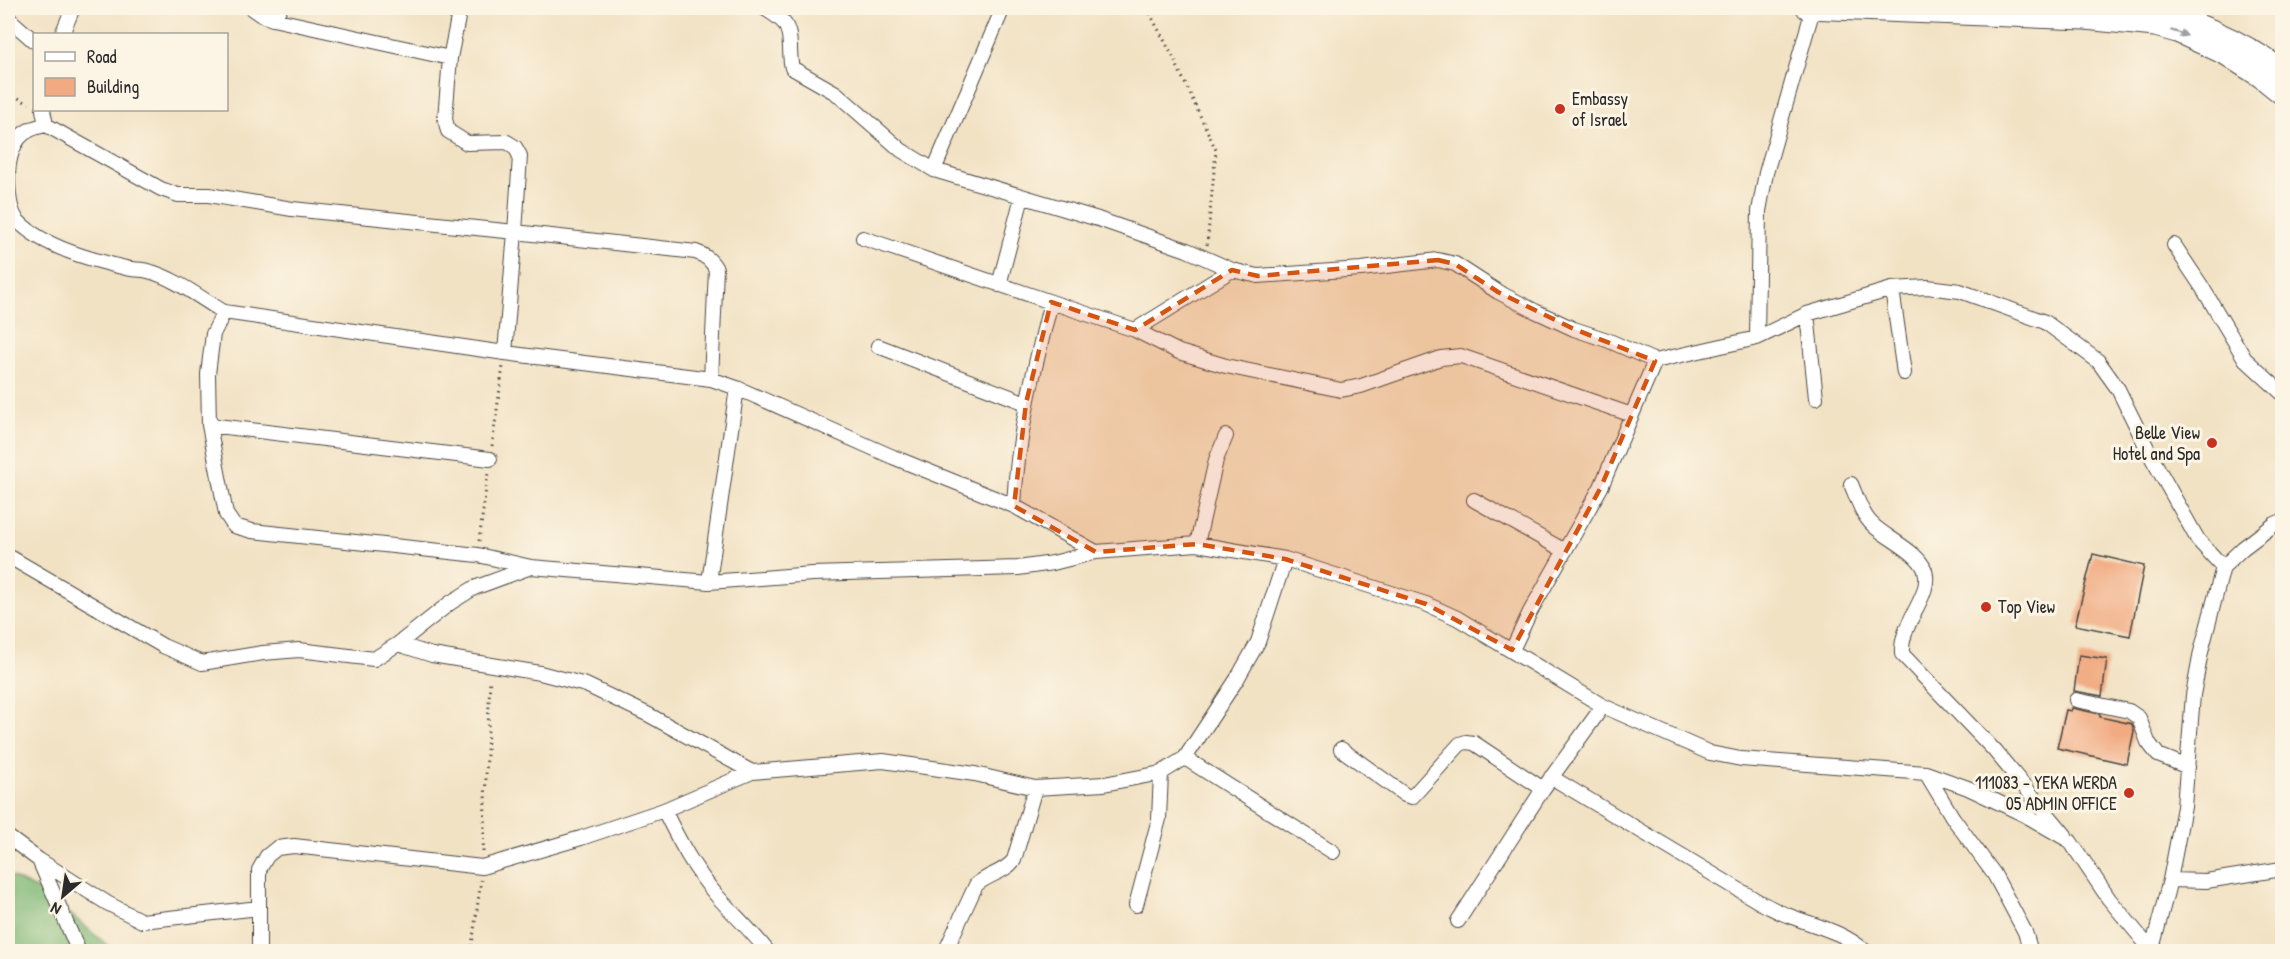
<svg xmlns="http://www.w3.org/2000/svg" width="2290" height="959" font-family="'Patrick Hand',sans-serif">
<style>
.forest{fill:#80b875;stroke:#567250;stroke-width:1.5}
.building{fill:#f1aa81}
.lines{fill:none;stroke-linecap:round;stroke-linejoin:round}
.street-casing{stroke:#494642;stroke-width:16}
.primary-casing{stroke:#494642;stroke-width:23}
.path{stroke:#494642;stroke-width:3;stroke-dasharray:1.5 4.5;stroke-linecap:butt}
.street{stroke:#fff;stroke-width:14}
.primary{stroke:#fff;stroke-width:21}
.oneway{fill:#a0a0a0}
.marked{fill:#d5540f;fill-opacity:0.2;stroke:#d5540f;stroke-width:4.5;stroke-dasharray:12 8;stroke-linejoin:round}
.poi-dot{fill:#c8321e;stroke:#fcf5e5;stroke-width:2}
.labels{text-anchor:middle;stroke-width:6;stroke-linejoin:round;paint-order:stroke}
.poi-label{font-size:18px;fill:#2b2b2b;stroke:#fcf5e5;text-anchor:start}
</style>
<rect width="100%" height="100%" fill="#fcf5e5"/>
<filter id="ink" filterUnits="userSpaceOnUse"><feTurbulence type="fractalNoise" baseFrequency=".0167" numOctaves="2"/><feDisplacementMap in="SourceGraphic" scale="12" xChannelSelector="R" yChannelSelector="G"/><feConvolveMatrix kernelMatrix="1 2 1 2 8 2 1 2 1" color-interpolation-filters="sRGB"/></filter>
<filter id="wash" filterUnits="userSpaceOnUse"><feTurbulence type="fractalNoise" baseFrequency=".008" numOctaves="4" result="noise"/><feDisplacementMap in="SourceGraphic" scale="24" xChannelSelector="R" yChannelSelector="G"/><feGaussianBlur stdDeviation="1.35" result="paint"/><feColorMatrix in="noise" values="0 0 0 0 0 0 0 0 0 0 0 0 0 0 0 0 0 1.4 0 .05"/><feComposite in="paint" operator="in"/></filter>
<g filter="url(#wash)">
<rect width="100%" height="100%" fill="#f2e2c4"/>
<path class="forest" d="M8,875L49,896L114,951H8Z"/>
<g id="blocks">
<path class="building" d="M2093,554L2144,566L2130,636L2075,625Z
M2079,655L2107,659L2102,696L2074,691Z
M2072,708L2100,714V717L2132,724L2134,731L2127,764L2057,748L2066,710L2071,711Z"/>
</g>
</g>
<g filter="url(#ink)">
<use href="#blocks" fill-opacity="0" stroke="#494642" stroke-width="1.5"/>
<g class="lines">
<defs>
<path id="street" d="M251,8L261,15L273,19
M280,8L273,19L450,58L460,8
M764,8C770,12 779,17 784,23C793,35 788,53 792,68L836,93L901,150L934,170L1098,219L1187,250L1232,270
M1813,9L1766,173L1759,211L1757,338L1807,314L1892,289L1927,287L1960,291L2045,322L2098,361L2118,389L2152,458L2198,540L2223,567
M8,18L34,41
M62,34L73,8
M450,58L445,119L448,131L467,143L507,142L515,147L520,156L515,232L696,252C706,256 711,260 716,269L711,379
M43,110L46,125L161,189L178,195H209L292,209L515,232L505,353
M46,125C27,128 16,136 11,155C6,171 7,209 18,221C43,247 92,260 126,268C133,270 141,269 148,271C173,277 202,299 224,312
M934,170L1003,8
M863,238L1051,302
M2174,245L2202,287L2245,359L2282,393
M999,285L1022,197
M1892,289L1904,373
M1807,314L1816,398
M1135,330L1232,270L1258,276L1361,269L1438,260L1455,264L1498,292L1535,311L1574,329L1607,340L1655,361L1757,338
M878,346L1026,403
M209,425L490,459
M1851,484C1857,498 1862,515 1873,525C1887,539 1924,554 1926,575C1929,599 1900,624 1902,654L1994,750L2065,835
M1474,500L1565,551
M1014,506C1017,437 1034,369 1051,302L1135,330L1179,352L1226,366L1341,390L1361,386L1441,358L1461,356L1632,415
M1197,544L1216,460L1226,436
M1096,552L1053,563L1018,568L812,574L709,582L531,567L478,555L252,531L234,526L226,514L209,425L208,374L213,334L224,312L505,353L711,379L737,388L893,457L1014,506L1096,552L1197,544L1285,559L1426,604L1457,618L1603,706L1710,753L1741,759L1926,773L1968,788L2025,815L2070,841L2109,899L2153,952
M8,556L163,646L202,663L263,653L299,650L374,659L398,644L450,603L474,588L531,567
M709,582L737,388
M398,644L432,655L540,673L586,685L649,715L752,772
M1512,650L1530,612L1601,487L1655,361
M2076,700L2129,711L2139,718L2148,742L2158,755L2188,767
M1341,749L1405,795L1412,797L1460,744L1466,742L1474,743L1543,789
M1185,758L1333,852
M1926,773L1953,818L1994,874L2025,932L2031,952
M1551,777L1761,903C1770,907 1778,912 1787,915C1815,926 1843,931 1866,952
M664,810C679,841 695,871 718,897C735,916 753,932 768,952
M8,837L39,860L79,952
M39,860L107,903L142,921L259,908
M2170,880L2206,881L2282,869
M1136,905L1159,819L1161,773
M1458,921L1543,789L1603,706
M2152,949L2170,880L2184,807L2193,695L2201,652L2223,567L2243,548L2275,524L2282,521
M259,952V870L267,856L277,848L294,846L482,867L581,838L664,810L752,772L883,761L975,774L1035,788L1104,784L1161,773L1185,758L1237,679L1258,642L1285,559
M945,952L976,885C988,874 1004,873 1014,860L1035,788"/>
<path id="primary" d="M1807,8L2085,19L2155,26L2177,32L2225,54L2261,77L2282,94
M2139,8C2191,18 2239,39 2282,70"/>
</defs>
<use href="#street" class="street-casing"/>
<use href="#primary" class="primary-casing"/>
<path class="path" d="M1147,8L1172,55L1216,150L1207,245
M8,92L29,104
M492,446L503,366
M479,541L488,473
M483,852L490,679
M471,952L481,880"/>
<use href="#street" class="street"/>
<use href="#primary" class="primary"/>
</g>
<defs><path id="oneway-solid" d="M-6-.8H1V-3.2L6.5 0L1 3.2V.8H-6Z" transform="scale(1.5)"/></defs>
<use class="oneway" href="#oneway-solid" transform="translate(2179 33) rotate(19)"/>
</g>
<path class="marked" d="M1438,260L1455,264L1498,292L1574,329L1655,361L1601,487L1512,650L1426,604L1285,559L1197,544L1096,552L1014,506L1026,403L1051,302L1135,330L1232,270L1258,276Z"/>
<g class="poi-dot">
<circle cx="1560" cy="109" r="6"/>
<circle cx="2212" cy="443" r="6"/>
<circle cx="1986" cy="607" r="6"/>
<circle cx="2129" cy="793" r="6"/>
</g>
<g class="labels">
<g class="poi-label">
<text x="1572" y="105">Embassy<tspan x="1572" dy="21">of Israel</tspan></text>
<text x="2200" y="439" text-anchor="end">Belle View<tspan x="2200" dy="21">Hotel and Spa</tspan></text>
<text x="1998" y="613">Top View</text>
<text x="2117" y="789" text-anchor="end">111083 - YEKA WERDA<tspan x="2117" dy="21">05 ADMIN OFFICE</tspan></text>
</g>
</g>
<rect width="2290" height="959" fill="none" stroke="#fcf5e5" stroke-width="30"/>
<rect x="33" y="33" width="195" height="78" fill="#fcf5e5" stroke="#a8a49b" stroke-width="1.5"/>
<rect x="45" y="52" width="30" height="9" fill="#ffffff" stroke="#a8a49b" stroke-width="1.5"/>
<text x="87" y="63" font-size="18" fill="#2b2b2b">Road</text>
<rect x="45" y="78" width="30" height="18" fill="#f1aa81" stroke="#a8a49b" stroke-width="1.5"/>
<text x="87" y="93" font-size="18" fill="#2b2b2b">Building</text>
<g transform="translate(63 896) rotate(209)" stroke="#fcf5e5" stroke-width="4.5" paint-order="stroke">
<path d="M0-4.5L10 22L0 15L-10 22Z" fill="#2b2b2b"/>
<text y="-9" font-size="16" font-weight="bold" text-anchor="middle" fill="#2b2b2b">N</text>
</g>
</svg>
